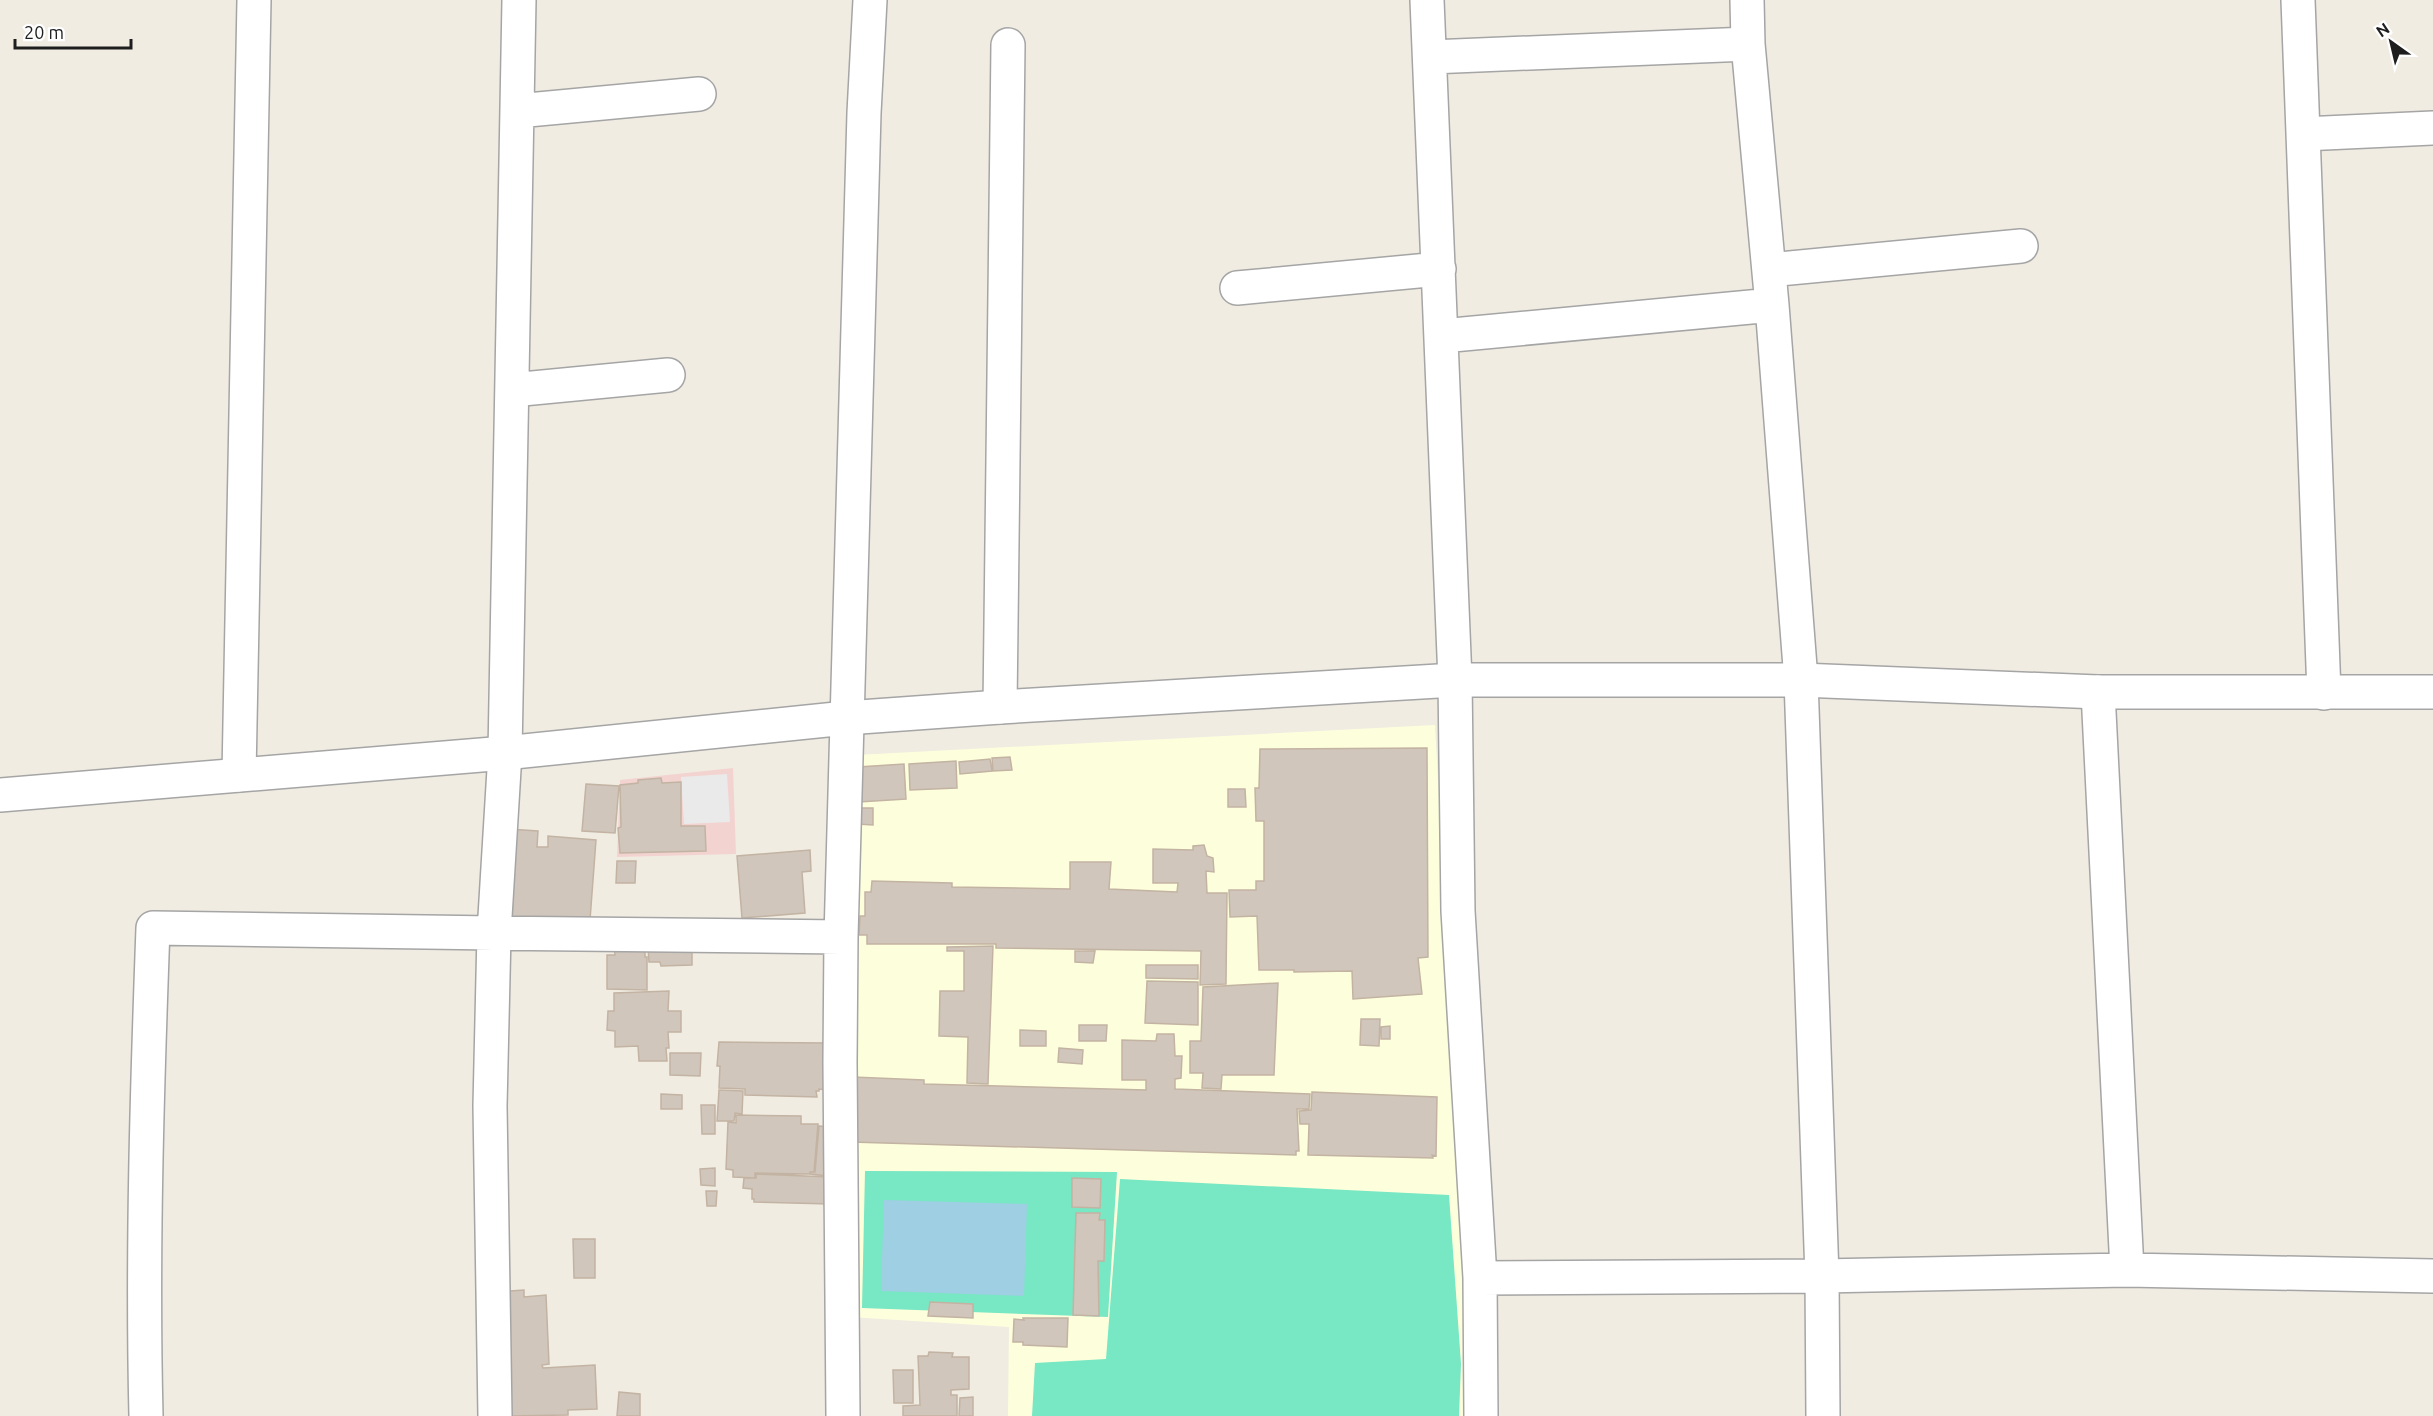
<svg xmlns="http://www.w3.org/2000/svg" width="2433" height="1416" font-family="Ubuntu,sans-serif">
<style>
.commercial{fill:#f3d3d0}
.education{fill:#fdffdc}
.pitch{fill:#78e7c3}
.parking{fill:#eaeaea}
.water{fill:#9ecfe2}
.building{fill:#d0c6bb;stroke:#c3b3a3;stroke-width:1.5}
.lines{fill:none;stroke-linecap:round;stroke-linejoin:round}
.minor-casing{stroke:#a5a5a5;stroke-width:36}
.tertiary-casing{stroke:#a5a5a5;stroke-width:36}
.minor{stroke:#fff;stroke-width:33}
.tertiary{stroke:#fff;stroke-width:33}
</style>
<rect width="100%" height="100%" fill="#f0ece2"/>
<path class="commercial" d="M733,768L736,854L617,857L620,780Z"/>
<path class="education" d="M1435,725L1465,1284L1469,1416H1008L1009,1327L850,1317L856,755Z"/>
<path class="pitch" d="M865,1171L1117,1172L1108,1317L862,1308Z
M1120,1179L1449,1195L1461,1364L1459,1416H1032L1035,1363L1106,1359Z"/>
<path class="parking" d="M727,774L730,822L684,824L681,777Z"/>
<path class="water" d="M884,1200L1027,1204L1024,1296L881,1291Z"/>
<path class="building" d="M1427,748L1428,957L1418,958L1422,994L1353,999L1352,971L1294,972V970H1259L1257,916L1230,917L1229,890H1256V881H1264V821H1256L1255,788H1259L1260,749Z
M1010,757L1012,770L993,771L992,758Z
M990,759L992,771L960,774L959,762Z
M956,761L957,788L910,790L909,764Z
M904,764L906,799L859,802L858,767Z
M661,778L662,783L681,782V826H705L706,851L620,853L618,828L621,827L620,785L638,783V780Z
M586,784L619,786L615,833L582,831Z
M1228,789H1245L1246,807H1228Z
M857,808H873V825L857,824Z
M508,829L538,831L537,847H548V836L596,840L590,920L500,919Z
M1204,845L1207,856L1213,858L1214,872L1206,871L1207,893H1227L1226,984L1200,985L1201,951L996,948V944H867V935H859L860,916H865V892H871L872,881L952,883V887L1070,889V862H1111L1109,889L1177,892L1178,883H1153V849L1193,850V846Z
M810,850L811,871L802,872L805,913L742,918L737,856Z
M617,861H636L635,883H616Z
M614,945L645,946V957H647V990L607,989V955H615Z
M993,946L988,1084L967,1083L968,1037L939,1036L940,991H964V951H947V947Z
M648,947L692,948V965L661,966L660,962H649Z
M1075,951H1095L1093,963L1075,962Z
M1146,965H1198V979L1146,978Z
M1147,981L1198,982V1025L1145,1023Z
M1278,983L1274,1075H1222L1221,1089L1202,1088L1203,1073H1190V1041H1201L1203,987Z
M669,991L668,1011H681V1032H668L669,1048H666L667,1061H639L638,1046L615,1047V1031L607,1030L608,1011H614V993Z
M1361,1019H1380L1379,1046L1360,1045Z
M1079,1025H1107L1106,1041H1079Z
M1390,1026V1039H1381V1027Z
M1020,1030L1046,1031V1046H1020Z
M1157,1034H1174L1175,1056H1182L1181,1078L1175,1079V1089L1310,1094L1309,1109H1297L1299,1151H1296V1155L851,1142L853,1077L924,1080V1084L1146,1090V1080H1122V1040L1156,1041Z
M719,1042L831,1043L827,1090L819,1089V1091H816L817,1097L745,1095V1089L719,1088L720,1066H717Z
M1059,1048L1083,1050L1082,1064L1058,1062Z
M670,1053H701L700,1076L670,1075Z
M719,1090L743,1091L742,1114L735,1113L734,1121H717Z
M1312,1092L1437,1097L1436,1156L1432,1155L1433,1158L1308,1155L1309,1124H1300L1299,1111L1311,1110Z
M661,1094L682,1095V1109H661Z
M701,1105H715V1134H702Z
M736,1115L801,1116V1124H818L814,1172H810V1174L755,1173V1178L733,1177V1170L726,1169L728,1122L736,1123Z
M819,1126L830,1127L829,1176L810,1174V1172H815Z
M715,1168V1186L701,1185L700,1169Z
M756,1174L830,1177V1204L754,1202V1199H752V1189L743,1188L744,1178H756Z
M1072,1178L1101,1179L1100,1208L1072,1207Z
M706,1191H717L716,1206H707Z
M1076,1213H1100L1099,1220H1105L1104,1261H1098L1099,1316L1073,1315Z
M573,1239H595V1278H574Z
M524,1290V1297L546,1295L549,1364L542,1365L543,1368L595,1365L597,1409L568,1410V1415L506,1416L501,1297H510V1291Z
M930,1302L973,1304V1318L928,1316Z
M1023,1318H1068L1067,1347L1023,1345V1342H1013L1014,1319L1024,1320Z
M929,1352L953,1353L952,1357H969V1389L951,1390V1395H957V1416H903V1406L920,1405L918,1356H928Z
M893,1370H913V1403H894Z
M619,1392L640,1394V1416H617Z
M973,1397V1416H959L960,1398Z"/>
<g class="lines">
<defs>
<path id="minor" d="M519,0L505,753L494,933L841,937L840,1062L843,1416
M1427,0L1455,680L1458,911L1480,1278L1481,1416
M1747,0L1748,44L1772,305L1801,680L1822,1276L1823,1416
M2298,0L2324,693
M1431,57L1748,44
M517,111L699,94
M2303,134L2433,128
M1769,270L2021,246
M1237,288L1439,269
M1442,336L1772,305
M512,390L668,375
M2098,692L2127,1270
M1000,707L1008,45
M239,775L254,0
M841,937L864,113L870,0
M1480,1278L1822,1276L2127,1270L2433,1276
M146,1416C142,1253 147,1091 153,928L494,933L490,1106L495,1416"/>
<path id="tertiary" d="M0,795L505,753L846,718L1000,707L1455,680H1801L2098,692H2433"/>
</defs>
<use href="#minor" class="minor-casing"/>
<use href="#tertiary" class="tertiary-casing"/>
<use href="#minor" class="minor"/>
<use href="#tertiary" class="tertiary"/>
</g>
<g transform="translate(2391 42) rotate(326)" stroke="#ffffff" stroke-width="4.5" paint-order="stroke">
<path d="M0-4.5L10 22L0 15L-10 22Z" fill="#1e1e1e"/>
<text y="-9" font-size="16" font-weight="bold" text-anchor="middle" fill="#1e1e1e">N</text>
</g>
<path d="M15 39v9h116v-9" fill="none" stroke="#1e1e1e" stroke-width="3"/>
<text x="24" y="39" font-size="18" fill="#1e1e1e" stroke="#ffffff" stroke-width="4.5" paint-order="stroke">20 m</text>
</svg>
